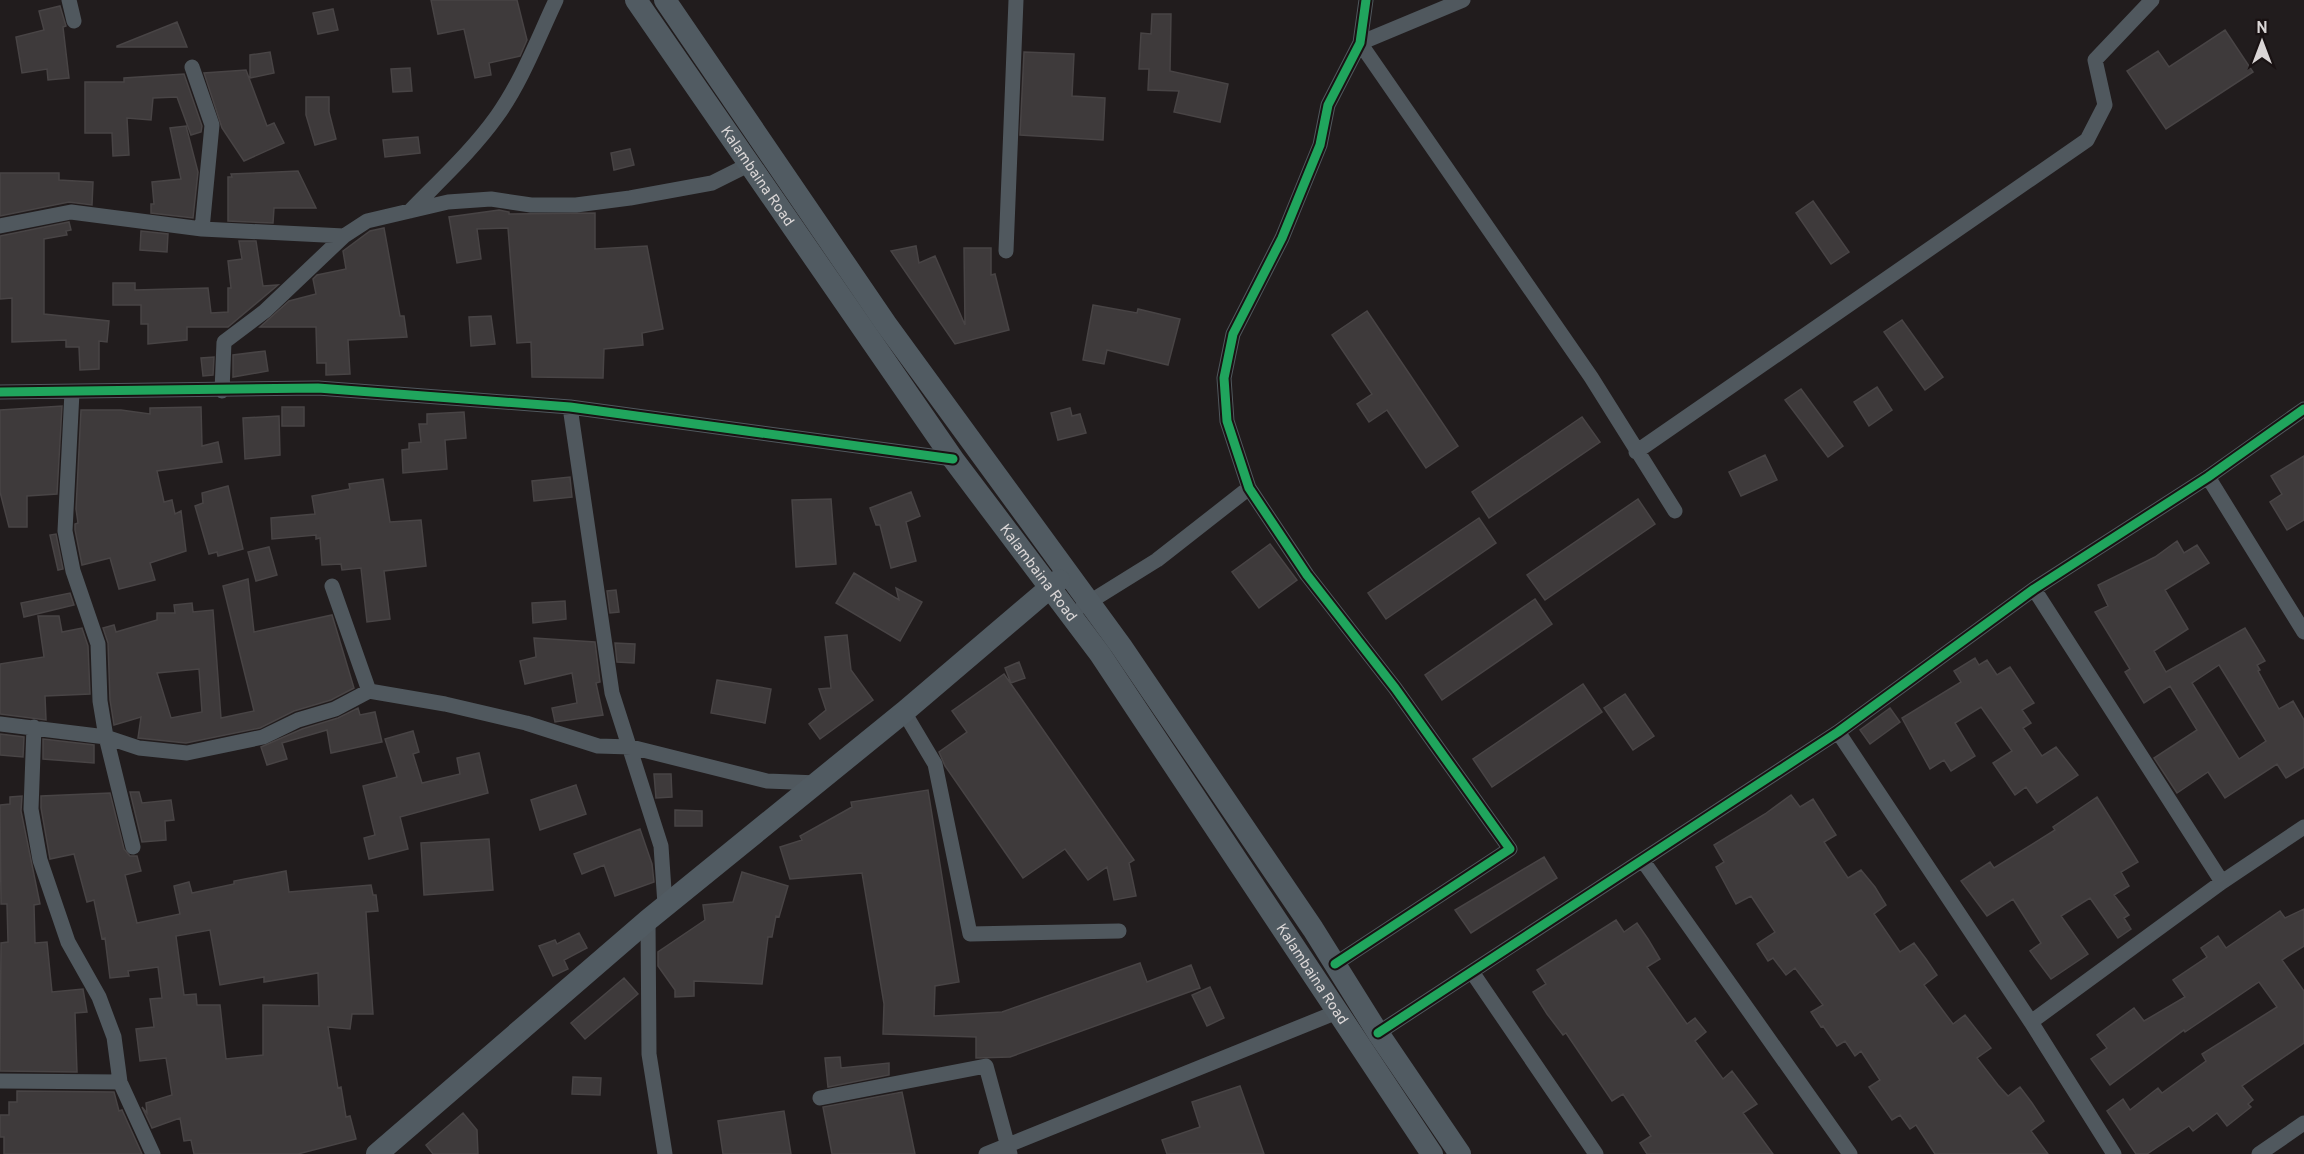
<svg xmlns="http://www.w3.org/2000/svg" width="2304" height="1154" font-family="Overpass,sans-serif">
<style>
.building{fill:#3e3a3b;stroke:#484445;stroke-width:1.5;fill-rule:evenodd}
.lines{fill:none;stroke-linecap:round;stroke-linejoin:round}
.street{stroke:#50585e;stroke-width:15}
.secondary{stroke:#515b62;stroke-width:22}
.cycleway-casing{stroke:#191213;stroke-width:13}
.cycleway{stroke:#20a55d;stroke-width:9}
.labels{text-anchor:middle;stroke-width:4.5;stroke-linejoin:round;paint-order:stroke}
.street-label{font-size:15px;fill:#dad6d6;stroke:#191213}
</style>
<rect width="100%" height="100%" fill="#211c1d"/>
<path class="building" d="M431,0H517L527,40L520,56L489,63L491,75L475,78L464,29L438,34Z
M60,6L66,26L63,27L69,78L48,80L47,69L22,73L16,37L44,30L39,11Z
M333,9L338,30L318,34L313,13Z
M1152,14H1171L1170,71L1228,84L1220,122L1174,112L1179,91L1148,90L1149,69H1139L1141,33L1151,34Z
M177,22L187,47H117V46Z
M2225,30L2253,72L2166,129L2127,71L2158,51L2169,67Z
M270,52L274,73L250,78V55Z
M1024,52L1074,54L1072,96L1105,98L1103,140L1020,135Z
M410,68L412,91L393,92L391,69Z
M246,70L267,126L274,123L284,143L244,161L222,128L204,73Z
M184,74L202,126L201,132L191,135L177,97L153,98L151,120L127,118L129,155L113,156L112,133H85V82H124V78Z
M306,97H329V112L336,139L315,145L306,115Z
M186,126L198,172L193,218L151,213V204H154L152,182L181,179L170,128Z
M418,137L420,153L385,157L383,140Z
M630,149L634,165L614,170L611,153Z
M298,171L316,208H274L273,223L228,221V177H232L231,174Z
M0,173H59V180L93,182L92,205L69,202L0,216Z
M1813,201L1849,252L1831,264L1796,213Z
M499,210L509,212V214L595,213V249L647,246L663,329L642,333L643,345L604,349L603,378L532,377L531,342L517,343L508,228L477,229L481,259L457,263L449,217Z
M69,222L71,230L66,231L67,235L44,239V314L109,321L107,342L99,341V369L80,370L79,347H66V340L12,342V298L0,299V236Z
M384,228L400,316H404L407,337L348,340L350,374L326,375V363H317L316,327H260L289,301L316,294L313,279L317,275L346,269L343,251L370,231Z
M141,231L168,234L167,252L140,250Z
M239,241H256L263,286L278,285L228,327H187V340L148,344V324H141V305H113V283H135V290L208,288L211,313L228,312V288H231L228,261L242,259Z
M916,246L919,263L935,256L965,325L964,248H991V275L995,274L1009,330L955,344L891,251Z
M1093,305L1137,313L1138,309L1180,319L1168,365L1107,350L1104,364L1083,360Z
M1367,311L1458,446L1426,468L1387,410L1369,422L1357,404L1372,394L1332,335Z
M491,316L495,344L471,346L469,317Z
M1902,320L1943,377L1925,390L1884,332Z
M265,351L268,371L233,377V355Z
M214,357L213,375L203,376L201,358Z
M1877,387L1892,410L1869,426L1854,402Z
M1801,389L1843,446L1828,457L1785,400Z
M62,406L57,494L27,496V527H9L0,492V410Z
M201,407L202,446L218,442L222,462L157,471L164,502L172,500L175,514L181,511L186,551L150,563L155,580L119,589L110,558L82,565L75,530V524L78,523L76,509L81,410H121L150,414V408Z
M282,407H304V426H282Z
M1070,408L1072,416L1080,414L1086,433L1058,440L1051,413Z
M464,412L466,438L445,440L447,469L403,473L402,450L409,449V443L421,442L419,424H427V414Z
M279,416L280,455L245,459L243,418Z
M1582,417L1600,442L1489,518L1472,492Z
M1765,455L1777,480L1741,496L1729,472Z
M2304,456V520L2287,530L2270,502L2282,494L2271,476Z
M570,477L572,497L534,501L532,481Z
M383,479L390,522L421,520L426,566L384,571L390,619L367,622L361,568L342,570L341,564L322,565L320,538L316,539V535L272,539L271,518L315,514L312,496L350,489L349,484Z
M228,486L243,549L218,556L217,552L209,554L195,506L203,503L202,493Z
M911,492L920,516L906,522L916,561L891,568L880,525H876L870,508Z
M831,499L836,564L796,567L792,500Z
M1638,499L1655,524L1545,600L1527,575Z
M1479,518L1496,543L1386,619L1368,593Z
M56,534L63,569L58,570L50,535Z
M2177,541L2184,553L2197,545L2209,563L2165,590L2188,629L2154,651L2166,672L2245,628L2265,661L2257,665L2260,670L2258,671L2279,709L2293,701L2304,720V767L2286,778L2277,764L2225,798L2208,772L2177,793L2154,758L2197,730L2170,686L2144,703L2125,672L2130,669L2095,612L2108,606L2098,585L2155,557ZM2219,665L2266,741L2239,759L2192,683Z
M1270,544L1297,580L1259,608L1232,572Z
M269,547L277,575L256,581L248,552Z
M854,573L899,600L896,588L922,602L900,641L836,603Z
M248,579L254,632L332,615L354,688L331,700L294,711L260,728L186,743L138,738L141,717L114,725L110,700L108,643L103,628L114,625L116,632L157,620V613H175L174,605L192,603L193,612L213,610L221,718L254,711L223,586ZM199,669L202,712L171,718L157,673Z
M616,590L619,612L610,613L607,591Z
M70,593L74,605L24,617L21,603Z
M1535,599L1552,624L1442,700L1425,675Z
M565,601L566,619L533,623L532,603Z
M38,616H59L62,632L82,628L88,646L90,694L45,696L46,720L0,714V664L44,657Z
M847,635L851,670L873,700L820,739L809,724L826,710L819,689L831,688L825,637Z
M534,638L595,642L600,682L596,683L603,715L555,722L552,708L577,703L572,673L525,684L520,661L536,657Z
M615,643L635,644L634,663L617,662Z
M1975,658L1979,665L1987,660L1997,675L2010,667L2034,703L2022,710L2031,723L2023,728L2042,756L2056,747L2078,775L2037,803L2026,787L2015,795L1993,763L2012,751L1981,707L1955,723L1975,756L1951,771L1944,760L1930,769L1902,718L1961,682L1954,671Z
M1019,662L1025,678L1011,683L1005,668Z
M1004,674L1134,860L1129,863L1136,896L1114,900L1107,867L1088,880L1065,849L1023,878L945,766L939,752L967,732L952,711Z
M717,680L771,689L765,723L711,713Z
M1583,684L1602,712L1492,787L1473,759Z
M1625,694L1654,736L1633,750L1604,708Z
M358,708L360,715L375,712L382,742L331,753L327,730L282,743L287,759L267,765L261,747L302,729L338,718Z
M1890,708L1900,722L1870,744L1860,730Z
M413,731L419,752L413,754L422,783L460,774L457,758L479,753L488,793L400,817L408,849L369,859L364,838L375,835L363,786L397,777L385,739Z
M0,734L24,737L23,757L0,755Z
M43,739L94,745V763L43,759Z
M654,774H671L672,797L656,798Z
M576,785L586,814L540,830L531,800Z
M928,790L959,982L935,986L934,1016L1002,1012L1140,963L1147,982L1191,965L1200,988L1010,1057L976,1058V1037L883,1034L884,1004L862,873L790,879L780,847L802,840L800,836L852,807L851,802Z
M130,792H139L142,803L171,800L174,820L165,821L166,840L142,842Z
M110,793L124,849L130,856H137L141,871L125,875L137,923L180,914L174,886L189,882L192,893L234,884V881L286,871L289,892L371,885L373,895H376L378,911L366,912L373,1014H352L350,1029L328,1027L338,1088L341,1087L346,1117L350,1116L356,1139L298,1154H194L191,1140L184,1141L180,1118L152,1128L142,1107L147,1113L146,1103L172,1095L166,1058L140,1061L136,1029L154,1027L150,999L162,998L158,967L128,971L129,976L110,978L105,938L102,939L94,900L87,902L74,854L50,859L41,808V796ZM210,930L220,985L264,977V982L318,973L319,1006L263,1005V1055L226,1059L220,1005H197L196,994L184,995L176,936Z
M1791,795L1800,807L1813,799L1836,835L1824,842L1848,878L1861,870L1875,887L1886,905L1874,914L1900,952L1914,943L1926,959L1937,975L1924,985L1953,1024L1965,1015L1991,1048L1977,1058L1998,1085L2008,1096L2020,1087L2032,1103L2044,1121L2031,1131L2048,1154H1935L1916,1125L1910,1129L1900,1115L1892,1120L1869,1087L1880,1080L1861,1051L1855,1056L1845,1041L1837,1046L1823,1026L1821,1027L1811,1012L1823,1005L1795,968L1786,975L1773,958L1768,961L1757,944L1775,932L1751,896L1736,904L1716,867L1724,862L1714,845L1765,814Z
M22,796L21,811L40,904L34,905L35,943L47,942L52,992L83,989L87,1012L75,1013L77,1072L0,1071L1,943L8,942L7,904H1L0,805L10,804V797Z
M2097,797L2138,862L2121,872L2129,886L2114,895L2129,915L2124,918L2131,929L2118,938L2090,898L2061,916L2088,954L2051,979L2030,951L2041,943L2013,899L1987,916L1961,881L1990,862L1994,868L2055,830L2053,827Z
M675,810L702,811V826H675Z
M640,829L652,864L654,882L615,896L604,865L582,874L574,854Z
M489,839L493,890L424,895L421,843Z
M1544,857L1557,878L1471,933L1455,910Z
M742,872L788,886L779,917L776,916L772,937H768L762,984L694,981V996L675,997V990L658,966V952L705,920L703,905L733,902Z
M2304,909V946L2282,960L2304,991V1043L2242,1086L2253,1100L2248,1104L2251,1107L2227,1126L2217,1113L2193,1131L2189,1126L2147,1154H2136L2107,1111L2123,1099L2130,1110L2158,1088L2162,1093L2206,1061L2202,1054L2277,1007L2259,982L2185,1032L2184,1030L2110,1085L2091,1059L2107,1048L2097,1035L2134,1008L2144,1021L2185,997L2173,980L2207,957L2201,948L2218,936L2226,948L2280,911L2285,918Z
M1616,920L1624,932L1637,923L1648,939L1660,959L1647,967L1687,1024L1695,1018L1706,1032L1695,1041L1723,1079L1732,1071L1757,1104L1743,1113L1773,1154H1647L1640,1143L1651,1136L1623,1094L1612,1101L1566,1033L1563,1035L1547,1014L1533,992L1546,984L1537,970Z
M579,933L587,948L564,960L568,969L553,976L539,946L555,940L557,944Z
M624,978L638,994L585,1039L571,1023Z
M1210,987L1224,1018L1207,1026L1192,995Z
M840,1057L841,1068L889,1063V1075L828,1087L825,1058Z
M573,1077L601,1078L600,1095L572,1094Z
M1240,1086L1264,1154H1167L1162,1140L1200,1127L1192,1102Z
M17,1091L114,1092L119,1111L122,1110L142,1154H4V1137H0V1115H9V1102H17Z
M902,1092L915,1154H832L823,1107Z
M784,1111L791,1154H723L718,1121Z
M463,1113L477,1130L478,1154H433L426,1145Z"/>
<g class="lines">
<path class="street" d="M69,0L74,21
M1360,43L1591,377L1675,511
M1360,43L1463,0
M192,67L212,125L202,229
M410,211C440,180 472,151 497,116C522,81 538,38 556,0
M0,226L71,212L202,229L344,236
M1006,251L1016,0
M222,391L224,342L265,311L344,236L367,221L448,202L491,199L531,205H576L630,198L712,183L748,165
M0,392L318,388L570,407L953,459
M72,392L65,531L73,571L98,644L100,701L106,737L133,847
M570,407L612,693L661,846L665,905
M1636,452L2087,140L2105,105L2095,60L2152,0
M2208,477L2304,632
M332,586L369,691
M2034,589L2222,882
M1083,606L1157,560L1249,488
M904,712L935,764L970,934L1119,931
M0,724L106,737L139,748L187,753L263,737L298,720L335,709L369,691L445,704L526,723L598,746L631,747L767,781L818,783
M34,727L31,809L40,860L68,942L99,997L114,1037L120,1082L153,1154
M1838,732L2031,1022L2114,1154
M1643,861L1850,1154
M648,920L649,1054L665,1154
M1335,964L1510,849L1395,688L1307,575L1249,488L1227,421L1224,378L1233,334L1282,238L1320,145L1328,105L1360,43L1366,0
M1472,972L1596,1154
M2031,1022L2222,882L2304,827
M1378,1033L1838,732L2034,589L2208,477L2304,409
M0,1081L120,1082
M820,1098L986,1066L1010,1154
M986,1154L1337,1012
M2259,1154L2304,1123"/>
<g class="secondary">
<path id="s1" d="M636,0L953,459L1100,654L1432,1154"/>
<path d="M665,0L886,324L1121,646L1313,929L1378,1033L1460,1154"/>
<path d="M377,1154L648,920L904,712L1059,580"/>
</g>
<defs>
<path id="cycleway" d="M0,392L318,388L570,407L953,459
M1335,964L1510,849L1395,688L1307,575L1249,488L1227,421L1224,378L1233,334L1282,238L1320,145L1328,105L1360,43L1366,0
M1378,1033L1838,732L2034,589L2208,477L2304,409"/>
</defs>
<use href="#cycleway" class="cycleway-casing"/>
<use href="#cycleway" class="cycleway"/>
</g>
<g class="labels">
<g class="street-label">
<text dy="5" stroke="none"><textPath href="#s1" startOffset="214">Kalambaina Road</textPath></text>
<text dy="5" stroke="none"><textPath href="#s1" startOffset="700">Kalambaina Road</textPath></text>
<text dy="5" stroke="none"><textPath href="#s1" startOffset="1186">Kalambaina Road</textPath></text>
</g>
</g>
<g transform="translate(2262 42)" stroke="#191213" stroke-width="4.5" paint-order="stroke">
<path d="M0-4.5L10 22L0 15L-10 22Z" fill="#dad6d6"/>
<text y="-9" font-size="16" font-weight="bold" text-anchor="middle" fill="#dad6d6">N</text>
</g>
</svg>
